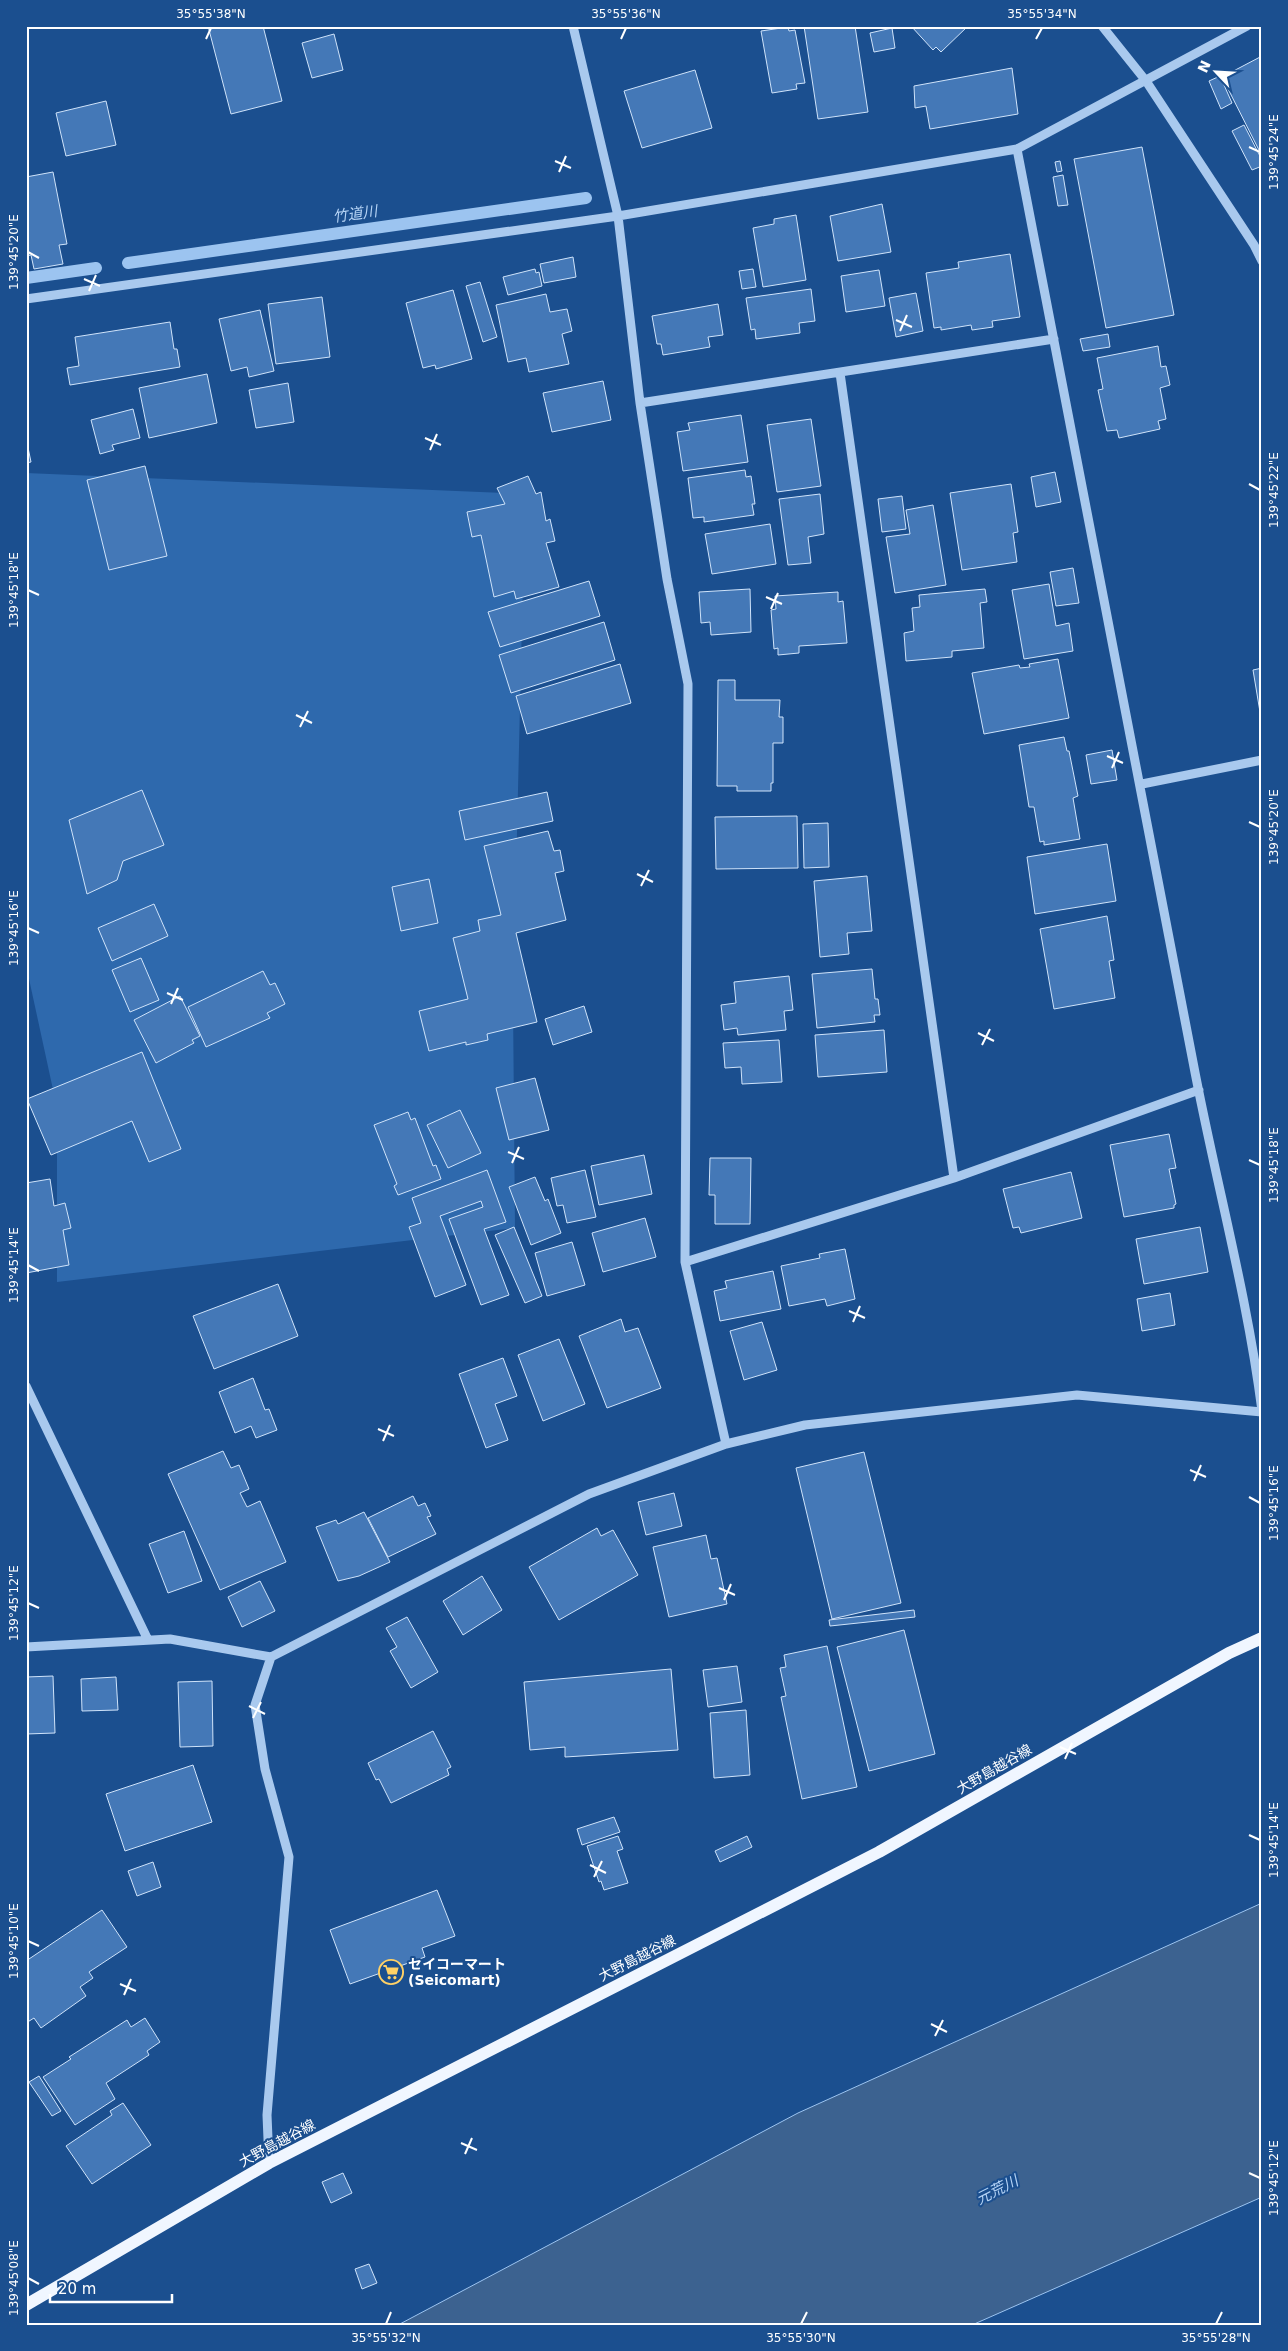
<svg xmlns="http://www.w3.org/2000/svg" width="1288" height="2351" font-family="'DejaVu Sans','Noto Sans JP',sans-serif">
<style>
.green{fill:#2e69ad}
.water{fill:#3c6290;stroke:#9cc4f0}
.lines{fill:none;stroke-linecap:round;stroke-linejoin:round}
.stream{stroke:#9cc4f0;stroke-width:12}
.building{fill:#4478b7;stroke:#cfe3fa}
.minor{stroke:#a9c9ee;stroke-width:9}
.major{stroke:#f0f6ff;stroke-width:12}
.ticks{fill:none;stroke:#fff;stroke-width:2}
.labels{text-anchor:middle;stroke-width:4;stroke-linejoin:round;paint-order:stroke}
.street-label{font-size:14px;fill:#fff;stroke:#1b4f8f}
.poi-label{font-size:14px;font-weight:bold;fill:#fff;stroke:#1b4f8f;text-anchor:start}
.water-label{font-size:15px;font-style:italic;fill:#b5d3f5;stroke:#1b4f8f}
.neatline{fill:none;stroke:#fff;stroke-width:2}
.ticks-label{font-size:12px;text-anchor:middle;fill:#fff}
</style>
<rect width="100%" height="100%" fill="#1b4f8f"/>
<path class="green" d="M26,473L525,494L513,1001L515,1228L57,1282V1108L26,965Z"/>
<path class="water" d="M1262,1903V2197L972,2325H398L798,2113Z"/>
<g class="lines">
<path class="stream" d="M128,263L586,198
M26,278L96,268"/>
</g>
<path class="building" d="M208,26H263L282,101L231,114Z
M804,26H855L868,112L818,119Z
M911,26H968L941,52L936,47L933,50Z
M788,27L789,31L795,30L805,83L796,84L797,89L772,93L761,31Z
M892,28L895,48L874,52L870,33Z
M334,34L343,70L312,78L302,43Z
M1262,56V156L1222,77Z
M1012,68L1018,114L930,129L926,106L915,108L914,86Z
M695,70L712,128L642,148L624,91Z
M1220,76L1232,103L1221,109L1209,81Z
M106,101L116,145L66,156L56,113Z
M1244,125L1262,160V166L1252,170L1232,131Z
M1142,147L1174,315L1106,328L1074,159Z
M1060,161L1062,171L1057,172L1055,162Z
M53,172L67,244L59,245L63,264L34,269L31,255L26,256V177Z
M1063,175L1068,205L1058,206L1053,177Z
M882,204L891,252L838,261L830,216Z
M796,215L806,280L763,287L753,228L774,224V219Z
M1010,254L1020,317L992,321L993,327L972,330L971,325L941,330V327L934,328L926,273L959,268L958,262Z
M573,257L576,277L544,283L540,264Z
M535,269L536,273L539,272L542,286L508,295L503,277Z
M753,269L756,287L742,289L739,271Z
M879,270L885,306L846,312L841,276Z
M480,282L497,337L483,342L466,286Z
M811,289L815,321L799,323L800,333L756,339L755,329L751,330L746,298Z
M453,290L472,359L436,369L435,365L423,368L406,303Z
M916,293L923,331L896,337L889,298Z
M546,294L550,312L567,309L572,331L562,334L569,364L529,372L526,358L508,362L496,305Z
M322,297L330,357L276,364L268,304Z
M718,304L723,335L708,337L710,347L663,355L661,344H657L652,316Z
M260,310L274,371L249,377L247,367L231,371L219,319Z
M170,322L174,349H177L180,367L70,385L67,368L79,366L75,337Z
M1108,334L1110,347L1083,351L1080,339Z
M1158,346L1161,367L1166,366L1170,385L1160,388L1166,419L1158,421L1160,429L1119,438L1117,430L1107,431L1098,390L1103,389L1097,358Z
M207,374L217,423L149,438L139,388Z
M603,381L611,420L552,432L543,393Z
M288,383L294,422L256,428L249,390Z
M133,409L140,438L112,445L114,450L100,454L91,420Z
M741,415L748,462L683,471L677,432L690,430L688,423Z
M811,419L821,486L777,492L767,425Z
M26,438L31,462L26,463Z
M145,466L167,556L109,570L87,480Z
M745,470L746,477L751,476L755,504H752L754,515L704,522V517L693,518L688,478Z
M1055,472L1061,502L1036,507L1031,477Z
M528,476L536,494L541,492L546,521L550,519L555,541L546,543L559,587L516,599L514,591L494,597L481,535L472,537L467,512L505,504L497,488Z
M1011,484L1018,532L1013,533L1017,562L962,570L950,493Z
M820,494L824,534L808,537L811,563L788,565L779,499Z
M902,496L906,529L882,532L878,499Z
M933,505L946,585L895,593L886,537L910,534L906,510Z
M770,524L776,564L712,574L705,534Z
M1073,568L1079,603L1056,606L1050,572Z
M589,581L600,616L500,647L488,612Z
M1049,584L1056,626L1069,623L1073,651L1024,659L1012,590Z
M750,589L751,632L711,635L710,622L701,623L699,592Z
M985,589L987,602L980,603L984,648L952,651V657L906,661L904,633L914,631L912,608L920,607L919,595Z
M838,592V602L843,601L847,643L799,646V653L778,655V648L774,649L771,610L776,609L775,596Z
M604,622L615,660L511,693L499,655Z
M1058,659L1069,718L984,734L972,673L1019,665L1020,668L1030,667L1029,664Z
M620,664L631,703L527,734L516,696Z
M1262,668V724L1253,670Z
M718,680H735V700H780L779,717H783V743H773V783H771V791H737V786H717Z
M1064,737L1067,751H1069L1078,796L1073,798L1080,839L1044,845V841L1040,842L1034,807H1029L1019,745Z
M1112,750L1117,780L1091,784L1086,755Z
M142,790L164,845L123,861L117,880L87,894L69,820Z
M547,792L553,821L465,840L459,811Z
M797,816L798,868L716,869L715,817Z
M828,823L829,867L804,868L803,824Z
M548,831L554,851L560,850L564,871L555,873L566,920L516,933L537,1022L487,1034L488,1040L466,1045V1042L429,1051L419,1011L468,999L453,938L480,931L478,920L501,915L484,846Z
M1107,844L1116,901L1035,914L1027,857Z
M867,876L872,931L847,933L849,954L820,957L814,881Z
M429,879L438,923L401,931L392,887Z
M154,904L168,936L112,961L98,928Z
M1107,916L1114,960L1109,961L1115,998L1054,1009L1040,929Z
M141,958L159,1000L130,1012L112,970Z
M872,969L875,999H878L880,1015H874L875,1022L817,1028L812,974Z
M263,971L270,985L275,983L285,1004L267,1013L270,1018L206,1047L188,1007Z
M789,976L793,1010L784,1011L786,1030L738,1035L737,1028L724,1030L721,1005L736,1003L734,982Z
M180,996L200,1036L192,1040L194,1043L156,1063L134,1020Z
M584,1006L592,1032L553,1045L545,1019Z
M884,1030L887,1072L818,1077L815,1035Z
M779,1040L782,1082L742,1084L741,1067L725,1068L723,1043Z
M142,1052L181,1149L149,1162L132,1121L51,1155L27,1099Z
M535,1078L549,1130L509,1140L496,1088Z
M460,1110L481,1153L448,1168L427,1125Z
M408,1112L411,1120L415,1118L433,1166L436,1165L441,1179L398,1195L394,1186L397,1184L374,1125Z
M1169,1134L1176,1168L1169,1169L1176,1204L1174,1205V1208L1124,1217L1110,1145Z
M644,1155L652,1194L599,1205L591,1166Z
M710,1158H751L750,1224H715V1195H709Z
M487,1170L506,1222L484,1229L509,1295L481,1305L449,1219L483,1207L481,1201L440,1216L466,1285L435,1297L409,1227L421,1223L412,1198Z
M585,1170L596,1217L567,1223L563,1205L557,1206L551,1178Z
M1071,1172L1082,1218L1021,1233L1019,1227L1013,1228L1003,1189Z
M535,1177L545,1201L548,1199L561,1233L531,1245L509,1187Z
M50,1179L54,1206L65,1203L71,1228L63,1230L69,1265L26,1273V1183Z
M645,1218L656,1257L603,1272L592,1233Z
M514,1227L542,1296L525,1303L495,1235Z
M1200,1227L1208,1272L1144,1284L1136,1239Z
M572,1242L585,1285L547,1296L535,1253Z
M845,1249L855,1299L827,1306L825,1299L789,1306L781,1266L820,1258L819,1254Z
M773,1271L781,1309L720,1321L714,1291L727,1288L725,1281Z
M278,1284L298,1336L214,1369L193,1316Z
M1170,1293L1175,1325L1142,1331L1137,1299Z
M621,1319L625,1332L638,1328L661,1388L607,1408L579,1336Z
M762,1322L777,1370L744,1380L730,1331Z
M559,1339L585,1404L543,1421L518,1355Z
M503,1358L517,1396L495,1404L508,1440L486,1448L459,1374Z
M253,1378L265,1410L269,1409L277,1430L256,1438L251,1426L235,1433L219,1392Z
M223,1451L231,1468L239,1465L249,1489L240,1493L247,1507L260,1501L286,1562L220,1590L168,1474Z
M864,1452L901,1603L832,1619L796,1468Z
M674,1493L682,1526L646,1535L638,1502Z
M413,1496L418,1506L425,1503L431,1516L427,1517L436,1534L388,1557L368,1518Z
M364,1512L390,1562L359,1576L338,1581L316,1527L336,1520L338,1524Z
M597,1528L601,1536L613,1530L638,1575L559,1620L529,1567Z
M184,1531L202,1581L168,1593L149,1544Z
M706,1535L711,1559L717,1558L727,1604L669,1617L653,1547Z
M482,1576L502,1610L463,1635L443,1601Z
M260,1581L275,1611L242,1627L228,1597Z
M914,1610L915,1617L830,1626L829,1620Z
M407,1617L438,1672L411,1688L390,1651L397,1647L386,1628Z
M904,1630L935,1754L869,1771L837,1647Z
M827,1646L857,1787L802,1799L781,1697L786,1696L780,1668L786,1667L784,1655Z
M737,1666L742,1702L708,1707L703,1670Z
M671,1669L678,1750L565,1757V1747L530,1750L524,1682Z
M53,1676L55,1733L26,1734V1677Z
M116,1677L118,1710L82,1711L81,1679Z
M212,1681L213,1746L180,1747L178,1682Z
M746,1710L750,1775L714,1778L710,1713Z
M433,1731L451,1767L447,1769L449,1775L391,1803L379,1779L376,1780L368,1763Z
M193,1765L212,1822L125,1851L106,1794Z
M614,1817L620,1832L582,1845L577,1829Z
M618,1836L623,1849L617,1851L628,1883L604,1890L601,1881L599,1882L587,1846Z
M747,1836L752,1847L720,1862L715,1851Z
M153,1862L161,1887L137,1896L128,1871Z
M437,1890L455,1936L422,1948L425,1957L350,1984L330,1930Z
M102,1910L127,1947L89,1972L93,1978L80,1987L86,1996L41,2028L34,2018L26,2023V1961Z
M145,2018L160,2042L147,2051L149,2055L106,2083L115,2099L75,2125L43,2077L71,2059L69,2057L127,2020L131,2027Z
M39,2076L61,2111L52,2116L29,2082Z
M123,2103L151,2145L92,2184L66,2146L112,2115L110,2111Z
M343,2173L352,2193L331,2203L322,2182Z
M369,2264L377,2283L362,2289L355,2269Z"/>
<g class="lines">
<path class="minor" d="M573,26L618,216L640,403L667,579L688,684L685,1262L726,1444
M1102,26L1146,81L1254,245L1262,261
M1017,149C1077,453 1137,757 1193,1062C1215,1179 1247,1293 1262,1411
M26,299L618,216L1017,149L1247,26
M840,373L954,1178
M640,403L1054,339
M1142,784L1262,760
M685,1262L954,1178L1199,1090
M26,1386L148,1640
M26,1647L170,1639L271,1657
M269,2163L267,2115L289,1857L265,1769L255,1705L271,1657L589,1494L726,1444L805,1425L1077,1395L1262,1412"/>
<path class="major" d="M26,2305L269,2163L879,1852L1229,1653L1262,1638"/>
</g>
<path class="ticks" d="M206,39L211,28M621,39L626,28M1036,39L1042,28M1249,147L1260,152M555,161L571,168M559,172L566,156M28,252L39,258M84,279L100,286M89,291L96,275M896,320L912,327M900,331L907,315M425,438L441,445M430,450L437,434M1249,484L1260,490M28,590L39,595M766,597L782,604M771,609L778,593M296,715L312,723M300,727L308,711M1107,756L1123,763M1112,768L1119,752M1249,822L1260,827M637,874L653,882M641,886L649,870M28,928L39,933M167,993L183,1000M171,1004L178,988M978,1033L994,1041M982,1045L990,1029M508,1152L524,1159M1249,1160L1260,1165M512,1163L519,1147M28,1265L39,1271M849,1311L865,1318M853,1322L860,1306M378,1429L394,1436M383,1441L390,1425M1190,1470L1206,1477M1194,1481L1201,1465M1249,1497L1260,1503M719,1588L735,1595M724,1600L731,1584M28,1603L39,1608M249,1706L265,1714M253,1718L261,1702M1060,1747L1076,1754M1065,1759L1072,1743M1249,1835L1260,1840M590,1865L606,1873M594,1877L602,1861M28,1941L39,1946M120,1984L136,1991M124,1995L131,1979M931,2024L947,2032M935,2036L943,2020M461,2143L477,2150M465,2154L472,2138M1249,2173L1260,2178M28,2278L39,2284M386,2324L391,2312M801,2324L807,2312M1216,2324L1222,2312"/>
<defs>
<symbol id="supermarket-ring" viewBox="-11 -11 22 22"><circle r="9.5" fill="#1b4f8f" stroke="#ffd166" stroke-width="1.5"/><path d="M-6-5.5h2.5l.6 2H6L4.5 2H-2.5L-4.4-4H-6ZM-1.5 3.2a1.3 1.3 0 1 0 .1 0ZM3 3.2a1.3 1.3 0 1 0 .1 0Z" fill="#ffd166"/></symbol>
</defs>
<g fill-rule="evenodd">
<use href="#supermarket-ring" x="377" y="1958" width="28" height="28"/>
</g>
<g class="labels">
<g class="street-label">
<text transform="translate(994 1769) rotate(-30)" y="5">大野島越谷線</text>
<text transform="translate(637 1958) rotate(-27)" y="5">大野島越谷線</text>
<text transform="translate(277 2143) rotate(-28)" y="5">大野島越谷線</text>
</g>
<g class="poi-label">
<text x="408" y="1969">セイコーマート<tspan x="408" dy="16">(Seicomart)</tspan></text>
</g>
<g class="water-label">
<text transform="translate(355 214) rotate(-8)" y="5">竹道川</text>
<text transform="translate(997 2190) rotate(-27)" y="5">元荒川</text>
</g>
</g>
<rect width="1288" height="2351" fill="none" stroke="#1b4f8f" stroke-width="55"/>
<g transform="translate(1216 72) rotate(295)" stroke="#1b4f8f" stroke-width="4" paint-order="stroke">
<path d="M0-4L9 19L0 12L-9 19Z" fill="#ffffff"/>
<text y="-8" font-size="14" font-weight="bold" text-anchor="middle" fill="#ffffff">N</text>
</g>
<path d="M50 2294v8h122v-8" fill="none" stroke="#ffffff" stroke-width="2.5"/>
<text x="58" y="2294" font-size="15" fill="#ffffff" stroke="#1b4f8f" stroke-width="4" paint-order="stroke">20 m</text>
<rect x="28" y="28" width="1232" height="2296" class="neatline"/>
<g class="ticks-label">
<text x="211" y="18">35°55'38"N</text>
<text x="626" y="18">35°55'36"N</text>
<text x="1042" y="18">35°55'34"N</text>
<text transform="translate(1274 152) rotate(-90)" y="4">139°45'24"E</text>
<text transform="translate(14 252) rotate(-90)" y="4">139°45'20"E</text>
<text transform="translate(1274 490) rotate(-90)" y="4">139°45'22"E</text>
<text transform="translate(14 590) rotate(-90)" y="4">139°45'18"E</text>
<text transform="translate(1274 827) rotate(-90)" y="4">139°45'20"E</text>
<text transform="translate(14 928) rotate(-90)" y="4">139°45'16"E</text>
<text transform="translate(1274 1165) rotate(-90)" y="4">139°45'18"E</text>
<text transform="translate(14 1265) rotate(-90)" y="4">139°45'14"E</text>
<text transform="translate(1274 1503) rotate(-90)" y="4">139°45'16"E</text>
<text transform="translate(14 1603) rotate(-90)" y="4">139°45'12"E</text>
<text transform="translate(1274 1840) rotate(-90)" y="4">139°45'14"E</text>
<text transform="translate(14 1941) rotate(-90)" y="4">139°45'10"E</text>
<text transform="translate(1274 2178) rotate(-90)" y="4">139°45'12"E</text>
<text transform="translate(14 2278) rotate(-90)" y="4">139°45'08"E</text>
<text x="386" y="2342">35°55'32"N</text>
<text x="801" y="2342">35°55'30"N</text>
<text x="1216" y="2342">35°55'28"N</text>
</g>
</svg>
